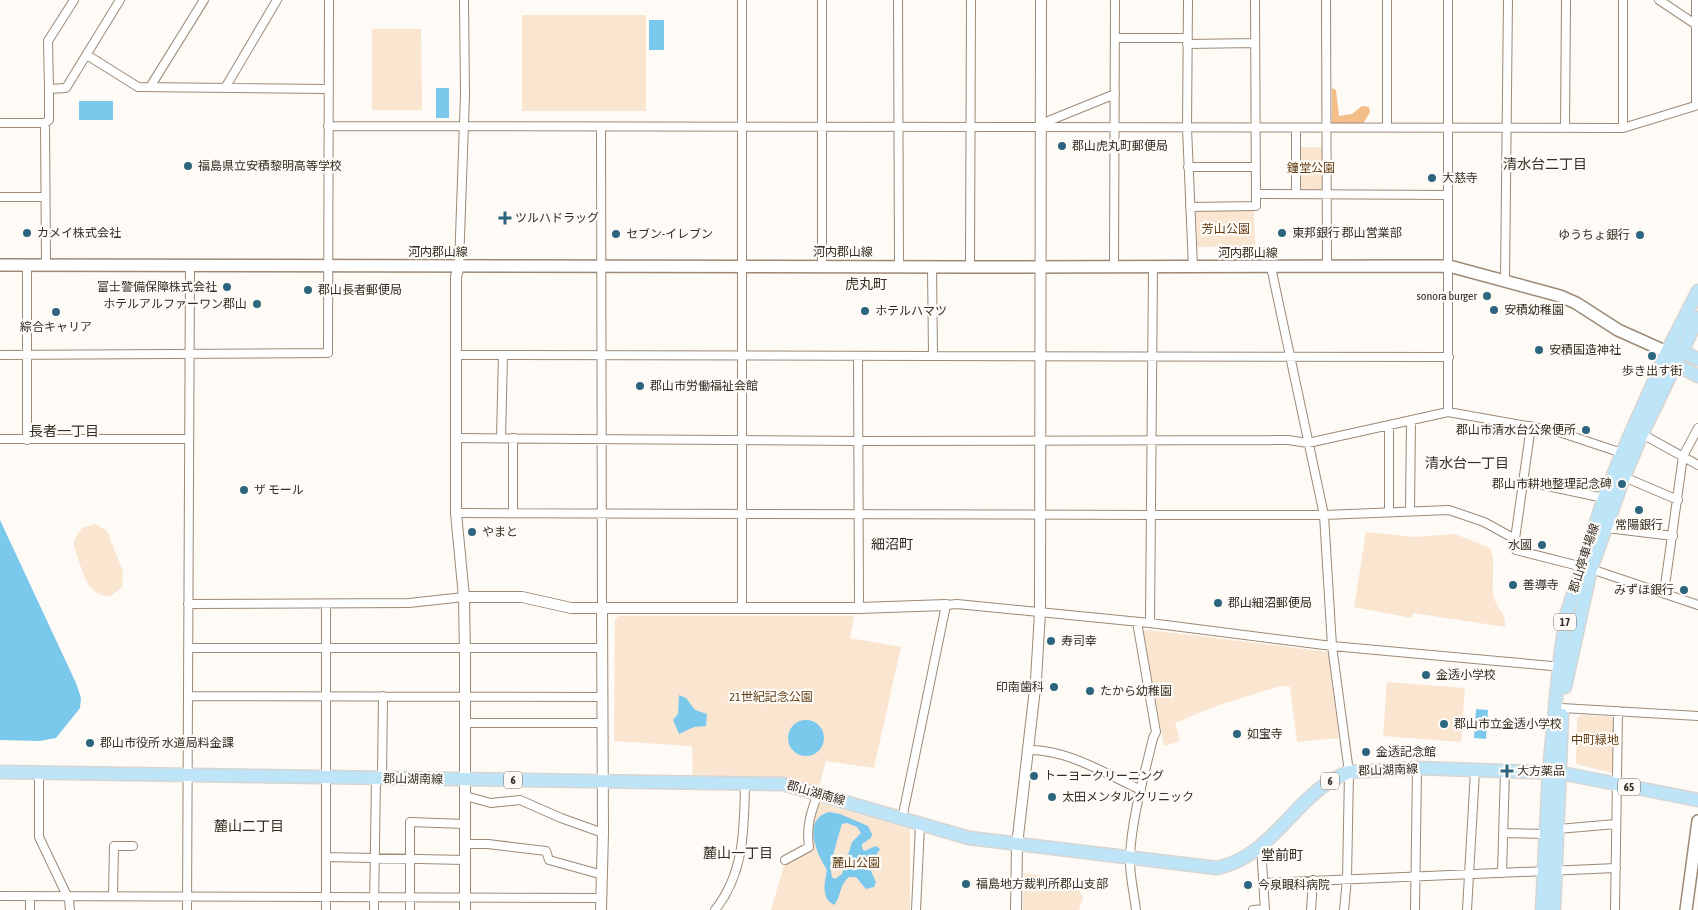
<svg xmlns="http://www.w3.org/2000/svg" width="1698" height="910" font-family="'Asap Condensed','Noto Sans JP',sans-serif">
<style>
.green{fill:#fae5d1}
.forest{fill:#f3be89}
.water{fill:#7bc8ed;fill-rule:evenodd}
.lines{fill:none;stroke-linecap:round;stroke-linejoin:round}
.minor-casing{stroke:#9d8976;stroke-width:10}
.tertiary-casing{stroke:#9d8976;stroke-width:12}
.secondary-casing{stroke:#9d8976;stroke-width:14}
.primary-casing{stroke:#d7d5d3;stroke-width:15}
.minor{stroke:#fff;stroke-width:8}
.tertiary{stroke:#fff;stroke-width:10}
.secondary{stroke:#fff;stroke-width:11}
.primary{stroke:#bee4f7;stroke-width:12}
.poi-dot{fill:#2d657f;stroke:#fefaf6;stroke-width:2}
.labels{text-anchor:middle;stroke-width:4.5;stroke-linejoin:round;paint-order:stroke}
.shield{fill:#fefaf6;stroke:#716a64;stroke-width:1}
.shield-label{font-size:11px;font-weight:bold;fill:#352d25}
.poi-label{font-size:12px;fill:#352d25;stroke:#fefaf6;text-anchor:start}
.park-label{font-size:12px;fill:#603c14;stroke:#fefaf6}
.street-label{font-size:12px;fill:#352d25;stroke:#fefaf6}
.neighbourhood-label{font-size:14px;fill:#352d25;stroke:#fefaf6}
</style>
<rect width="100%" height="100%" fill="#fefaf6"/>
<path class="green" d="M522,15H646V111H522Z
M372,29H421L422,110H372Z
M1300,147H1323L1324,191H1301L1299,189Z
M1196,211H1254L1255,246L1197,247Z
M95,524L107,531L123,572L122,587L111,596C85,598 82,566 74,547V540L82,528Z
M1366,532L1415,537L1455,534L1490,548C1497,564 1490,582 1494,598C1498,611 1506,611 1505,627L1414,613L1411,618L1354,607Z
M619,616H854L850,638L901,647L874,768L826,761L819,787L787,778L693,777L692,746L614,741L615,619Z
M1149,630L1328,652L1339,738L1297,742L1290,687L1280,686L1216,706L1175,723L1180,741L1164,746L1143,631Z
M1387,682L1465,688L1461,742L1383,736Z
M1581,715L1616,717L1612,773L1576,764L1577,719Z
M817,802L910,829V910H771L785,862L812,846L810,830Z
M1024,873L1074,880L1083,898L1079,910H1023Z"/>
<path class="forest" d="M1332,88L1336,90L1339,116L1352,114L1362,106L1369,107L1370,112L1363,124L1332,123Z"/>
<path class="water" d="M649,20H664V50H649Z
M436,88H449V118H436Z
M79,101H113V120H79Z
M0,520L76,683L81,698L80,708L56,738L40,741L0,740Z
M679,695L686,698L695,710L707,714L706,726L694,727L679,734L673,720L678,714Z
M1476,709L1488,710L1486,739L1474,738Z
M788 738a18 18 0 1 1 36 0a18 18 0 1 1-36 0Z
M829,812L840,814L868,826L872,834L871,838L862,844V848L864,851L876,846L880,849L869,867L876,882L874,887L866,889L856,877H849C838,887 842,896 834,905C820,898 825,882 827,870C817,854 801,820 829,812ZM847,823L857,827L861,833L852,842L842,874L835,879L832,877L830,866L840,830L842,824Z"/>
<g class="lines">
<defs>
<path id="minor" d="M822,0V266
M898,0L899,266
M1188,0L1187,128L1193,267
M1326,0L1327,267
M1448,0V412
M1623,0V128
M1659,0L1698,26
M1115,38H1187
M1187,44L1255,43
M87,55L138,87L329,89
M150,87L204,0
M225,88L277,0
M49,89L48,41L74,0
M1696,105V0
M0,123H45
M1041,124L1115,94
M328,126L1623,128L1698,105
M1387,127V0
M601,128L602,608
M1565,128L1566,0
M1296,129V194
M1188,167H1256
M1256,194L1448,195
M0,197H45
M1190,207L1256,206L1255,0
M46,265L45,123L49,120V89L66,88L120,0
M459,265L465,95L464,0
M932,267L933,355
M970,267L971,0
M1114,267L1115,0
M1271,267L1324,515L1332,646L1349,772L1347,879L1344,910
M1505,279L1508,0
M0,355L328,353L329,0
M455,355L1449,357
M858,356L859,608
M1531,426L1515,539L1516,550L1591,569L1698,605
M1642,434L1698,465
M455,438L859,441L1288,440L1308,443L1448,412L1556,431L1622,453
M501,438L503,355
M513,438V513
M0,439H189
M27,440V265
M1624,477L1678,500
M1523,481L1604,498
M1410,511L1411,420
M1389,512V425
M456,513L1151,515H1324L1449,510L1484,522L1515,539
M1607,528L1673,536
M1664,593L1683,456L1698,428
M188,604L409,603L464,597
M742,608V0
M1150,623L1153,267
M188,648H602
M188,696L603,697
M1562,708L1698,716
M465,723H603
M1028,750C1067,749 1106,774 1141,790
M39,773V837L69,900L70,910
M382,778L383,696
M465,796L491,803L520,800L561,818L603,833
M902,819L946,605L957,604L1150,623L1332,646L1563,667
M1558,829L1616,824
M1503,833L1545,834
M465,844H488L546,851L549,860L603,875
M1261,846L1265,910
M326,857L465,860
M785,860L809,847C806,826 811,812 818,793
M1502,873L1505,770
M1263,883L1616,868
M113,895L114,846H133
M0,896L601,898
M30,896V910
M187,910L190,266
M326,910V605
M374,910L376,778
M410,910V822L465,824
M715,910C745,872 744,828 745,783
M916,910L920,825
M1136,910C1134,893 1129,873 1130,856C1132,816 1144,777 1153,738L1156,732L1137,622
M1253,910L1265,909
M1311,910L1313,880
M1415,910L1417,768
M1467,910L1475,771
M1615,910L1618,711"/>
<path id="tertiary" d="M459,265L456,277V513L464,597L465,658V910
M464,597H522L571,608H859L946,605
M601,910L603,833L602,608
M1016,910L1017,845L1036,680L1040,612L1041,0"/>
<path id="secondary" d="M0,265L970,267L1449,266L1560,296L1576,303L1618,330L1667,352
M1686,910L1698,821"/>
<path id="primary" d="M1675,351H1681L1698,359
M1671,359L1674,364L1698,376
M1565,687L1591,569L1624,477L1642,434L1698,318
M0,772L783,784L969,838L1217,868C1275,856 1296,791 1349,772L1417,768L1561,773L1698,800
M1542,910L1549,772L1559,667L1566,616L1604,498L1622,453L1667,352L1698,291
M1554,910L1562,715"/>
</defs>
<use href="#minor" class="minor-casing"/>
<use href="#tertiary" class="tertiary-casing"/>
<use href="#secondary" class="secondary-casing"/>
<use href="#primary" class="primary-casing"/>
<use href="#minor" class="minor"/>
<use href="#tertiary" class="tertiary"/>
<use href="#secondary" class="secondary"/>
<use href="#primary" class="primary"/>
</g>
<g class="poi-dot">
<circle cx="1062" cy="146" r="5"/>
<circle cx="188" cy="166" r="5"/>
<circle cx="1432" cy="178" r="5"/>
<path d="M502.5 210.5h5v5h5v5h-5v5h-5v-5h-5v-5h5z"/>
<circle cx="27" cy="233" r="5"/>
<circle cx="1282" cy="233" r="5"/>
<circle cx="616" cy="234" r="5"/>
<circle cx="1640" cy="235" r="5"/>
<circle cx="227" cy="287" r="5"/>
<circle cx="308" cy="290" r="5"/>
<circle cx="1487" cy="296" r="5"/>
<circle cx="257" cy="304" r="5"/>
<circle cx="1494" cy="310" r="5"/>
<circle cx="865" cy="311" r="5"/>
<circle cx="56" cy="312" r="5"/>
<circle cx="1539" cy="350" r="5"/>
<circle cx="1652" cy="356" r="5"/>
<circle cx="640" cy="386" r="5"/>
<circle cx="1586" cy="430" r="5"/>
<circle cx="1622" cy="484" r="5"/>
<circle cx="244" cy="490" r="5"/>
<circle cx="1639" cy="510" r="5"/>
<circle cx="472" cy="532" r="5"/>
<circle cx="1542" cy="545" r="5"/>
<circle cx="1513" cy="585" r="5"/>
<circle cx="1684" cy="590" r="5"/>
<circle cx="1218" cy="603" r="5"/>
<circle cx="1051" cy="641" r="5"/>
<circle cx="1426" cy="675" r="5"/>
<circle cx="1054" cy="687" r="5"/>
<circle cx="1090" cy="691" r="5"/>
<circle cx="1444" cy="724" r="5"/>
<circle cx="1237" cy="734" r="5"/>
<circle cx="90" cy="743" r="5"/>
<circle cx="1366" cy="752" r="5"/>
<path d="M1504.5 763.5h5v5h5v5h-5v5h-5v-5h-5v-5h5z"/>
<circle cx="1034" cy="776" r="5"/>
<circle cx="1052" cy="797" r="5"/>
<circle cx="966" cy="884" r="5"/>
<circle cx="1248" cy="885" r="5"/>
</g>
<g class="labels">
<g class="shield">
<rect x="1554" y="613.5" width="22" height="17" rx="4"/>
<rect x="504" y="771.5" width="18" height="17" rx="4"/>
<rect x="1321" y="772.5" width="18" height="17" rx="4"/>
<rect x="1618" y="778.5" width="22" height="17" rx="4"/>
</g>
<g class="shield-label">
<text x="1565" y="626">17</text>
<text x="513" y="784">6</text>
<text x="1330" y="785">6</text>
<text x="1629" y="791">65</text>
</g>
<g class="poi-label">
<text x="1072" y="150">郡山虎丸町郵便局</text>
<text x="198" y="170">福島県立安積黎明高等学校</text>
<text x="1442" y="182">大慈寺</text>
<text x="515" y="222">ツルハドラッグ</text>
<text x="37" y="237">カメイ株式会社</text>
<text x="1292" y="237">東邦銀行 郡山営業部</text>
<text x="626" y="238">セブン-イレブン</text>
<text x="1630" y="239" text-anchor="end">ゆうちょ銀行</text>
<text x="217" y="291" text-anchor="end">富士警備保障株式会社</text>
<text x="318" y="294">郡山長者郵便局</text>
<text x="1477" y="300" text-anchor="end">sonora burger</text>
<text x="247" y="308" text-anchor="end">ホテルアルファーワン郡山</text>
<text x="1504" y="314">安積幼稚園</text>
<text x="875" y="315">ホテルハマツ</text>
<text x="56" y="331" text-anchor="middle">綜合キャリア</text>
<text x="1549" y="354">安積国造神社</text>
<text x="1652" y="375" text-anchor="middle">歩き出す街</text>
<text x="650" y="390">郡山市労働福祉会館</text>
<text x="1576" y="434" text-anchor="end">郡山市清水台公衆便所</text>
<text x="1612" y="488" text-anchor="end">郡山市耕地整理記念碑</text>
<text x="254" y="494">ザ モール</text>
<text x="1639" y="529" text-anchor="middle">常陽銀行</text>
<text x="482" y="536">やまと</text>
<text x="1532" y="549" text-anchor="end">水國</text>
<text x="1523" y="589">善導寺</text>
<text x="1674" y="594" text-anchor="end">みずほ銀行</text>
<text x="1228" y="607">郡山細沼郵便局</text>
<text x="1061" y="645">寿司幸</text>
<text x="1436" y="679">金透小学校</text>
<text x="1044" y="691" text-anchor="end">印南歯科</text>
<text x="1100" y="695">たから幼稚園</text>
<text x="1454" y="728">郡山市立金透小学校</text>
<text x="1247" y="738">如宝寺</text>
<text x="100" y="747">郡山市役所 水道局料金課</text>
<text x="1376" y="756">金透記念館</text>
<text x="1517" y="775">大方薬品</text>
<text x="1044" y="780">トーヨークリーニング</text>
<text x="1062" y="801">太田メンタルクリニック</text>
<text x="976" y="888">福島地方裁判所郡山支部</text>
<text x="1258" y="889">今泉眼科病院</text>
</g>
<g class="park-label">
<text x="1311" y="172">鐘堂公園</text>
<text x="1226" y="233">芳山公園</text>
<text x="771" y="701">21世紀記念公園</text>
<text x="1595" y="744">中町緑地</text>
<text x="856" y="867">麓山公園</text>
</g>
<g class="street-label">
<text x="438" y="256">河内郡山線</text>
<text x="843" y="256">河内郡山線</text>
<text x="1248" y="257">河内郡山線</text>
<text transform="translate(1584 558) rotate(-72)" y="4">郡山停車場線</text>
<text transform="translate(1388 770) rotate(-2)" y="4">郡山湖南線</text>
<text transform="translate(413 779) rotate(1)" y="4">郡山湖南線</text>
<text transform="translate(816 793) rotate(16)" y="4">郡山湖南線</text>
</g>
<g class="neighbourhood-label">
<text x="1545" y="169">清水台二丁目</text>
<text x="866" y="289">虎丸町</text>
<text x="64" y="436">長者一丁目</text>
<text x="1467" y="468">清水台一丁目</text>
<text x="892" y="549">細沼町</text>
<text x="249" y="831">麓山二丁目</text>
<text x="738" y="858">麓山一丁目</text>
<text x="1282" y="860">堂前町</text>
</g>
</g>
</svg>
